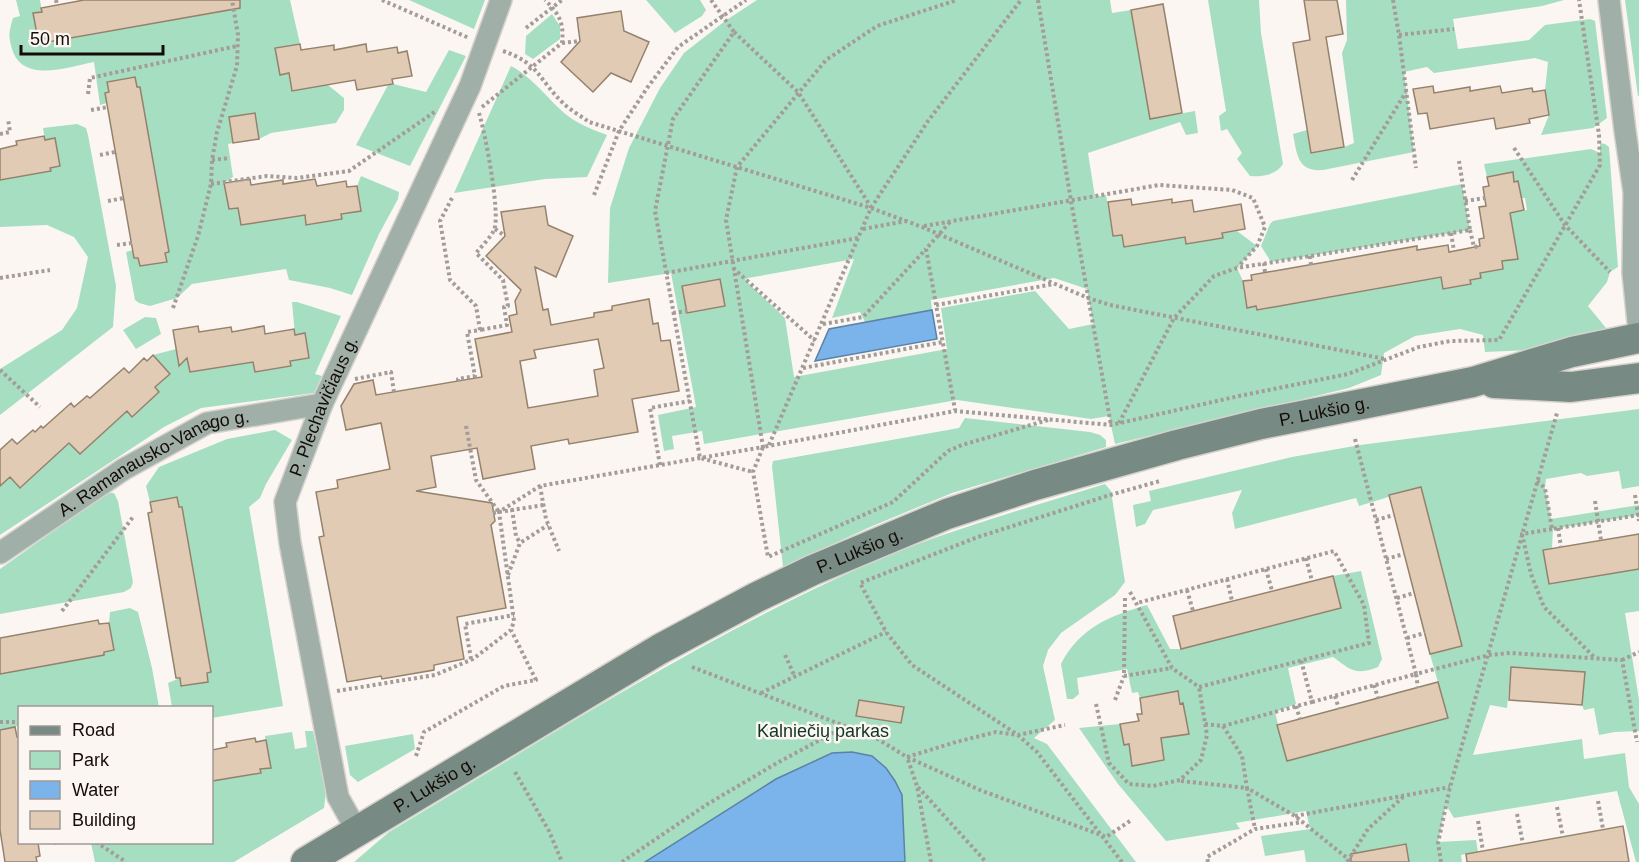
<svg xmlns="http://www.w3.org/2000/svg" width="1639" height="862" font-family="Helvetica,sans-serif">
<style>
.green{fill:#a6dec1;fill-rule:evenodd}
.water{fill:#7ab4eb;stroke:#5c82a7;stroke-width:1.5}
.building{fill:#e1cbb5;stroke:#95826d;stroke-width:1.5;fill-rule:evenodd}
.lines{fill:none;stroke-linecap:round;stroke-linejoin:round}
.street-casing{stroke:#d7d1cd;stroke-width:24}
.secondary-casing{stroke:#d7d1cd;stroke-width:33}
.path{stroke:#a39c98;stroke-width:4;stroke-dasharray:3 3;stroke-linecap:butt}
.street{stroke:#a1afa9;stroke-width:21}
.secondary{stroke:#778b84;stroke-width:30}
.labels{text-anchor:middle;stroke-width:5;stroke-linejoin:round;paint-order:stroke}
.street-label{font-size:18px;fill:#150c07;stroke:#fcf6f3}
.park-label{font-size:18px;fill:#0f3424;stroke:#fcf6f3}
</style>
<rect width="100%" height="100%" fill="#fcf6f3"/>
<path class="green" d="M16,0H40L42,12L34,13L39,40L47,38L48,42L213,13L222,0H290L300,44L275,48L280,74L289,73L328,85L344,98V110L336,123L271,133L259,139L254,113L229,117L233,143L228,144L233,177L224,183L229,209L238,208L242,225L277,219L304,209L307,225L342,219L341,214L361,210L357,186L361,176L399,192L398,199L379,234L352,295L330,288L289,280L286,269L192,284L177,298L150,306L139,303L135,300L126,252L133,250L138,258L140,266L166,262L165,253L169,252L140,87H137L135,77L108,82L109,92L105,93L107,103L100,105L94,62C68,67 23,84 12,49C8,35 9,32 13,18L20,16Z
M409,0H485L474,29Z
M646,0H700L706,10L702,16L675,33Z
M757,0H1110L1112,13L1131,10L1150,119L1195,111L1198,133L1186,135L1180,122L1088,153L1095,197L1106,195L1113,236L1122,235L1124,247L1161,241L1160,236L1223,238L1222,233L1237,231L1257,246L1237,268L1243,281L1248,308L1256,306L1257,310L1377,289L1376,285C1399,285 1419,282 1440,274L1443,289L1471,284L1470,280L1481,278L1480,273L1503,269L1502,261L1518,259L1513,230L1507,213L1527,210L1525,198H1521L1518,182H1514L1513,173L1487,177L1484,164L1591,149L1600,153V143L1605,144L1609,147L1618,267L1610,272L1607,282L1588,306L1606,328L1603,332L1535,350L1485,352L1483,335L1460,329L1415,336L1384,353L1381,375L1349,388L1115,444L1109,416L1091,419L957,400L704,444L702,431L672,436L674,449L664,451L658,415L696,407L671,273L608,283L610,208L629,148L660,88L684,53L725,21ZM854,259L832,318L860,312L865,322L932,310L931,300L1054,278L1087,289L1093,324L1069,329L1035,291L941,308L947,349L794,377L785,318L745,280L748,278Z
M1208,0H1259L1261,33L1283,164C1276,175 1262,177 1250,176L1237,159L1242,153L1227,129L1221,131L1219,116L1226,111Z
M1346,0H1564L1542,6L1453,19L1458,49L1529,40L1545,25L1590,19L1595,21L1607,118L1593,128L1541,135L1549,115L1545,90L1548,62L1535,58L1434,73L1427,67L1404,72L1414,152L1323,170C1297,172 1297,154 1293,134L1307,130L1312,153L1344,147L1354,143L1342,53L1347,40Z
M1625,0H1639V96H1638Z
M552,14L560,26V39L533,59L525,54L526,36Z
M449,50L466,56L410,166L356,145L388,85L393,84L426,92Z
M511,66C534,78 548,100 568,116C580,125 594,130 607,135L587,177L545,179L454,193Z
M77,124L86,128L88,135L116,286L113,327L0,415V369L62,330L77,308L88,257L74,237L47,225L0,227V180L51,170L50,168L60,166L55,139L45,140L43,128Z
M1462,184L1470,230L1271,262L1261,246L1270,224L1273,221Z
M292,302H297L341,316L315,374L322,376L314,393L201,408L164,427L0,535V486L10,477L21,488L69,443L80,454L106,430L122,405L133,416L159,392L155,387L170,374L153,355L176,349L177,356L187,355L190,372L225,366L252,357L255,372L290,366V361L309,358L305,333L295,335Z
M145,317L156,318L161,334L136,349L123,330Z
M1639,409V486L1622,489L1619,471L1587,476L1581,473L1546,479L1545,488L1551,519L1639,505V515L1553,529L1552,548L1543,550L1549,584L1639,569V611L1625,613L1639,700V731L1615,732L1599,735L1594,708L1584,710L1582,705L1584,672L1511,667L1507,708L1490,705L1473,755L1582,739L1584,759L1625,753L1629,787L1639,804V862H1636L1617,791L1454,818L1446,805L1438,842L1476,840L1478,852L1461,855L1462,862H1306L1304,850L1265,856L1261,836L1310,829L1306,811L1236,823L1240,829L1166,841L1118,784L1079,728L1120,724L1124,745L1129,744L1133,765L1164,760L1161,738L1188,733L1183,704H1181L1178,692L1140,698L1138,692L1132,693L1127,669L1077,678L1079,694L1073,699H1067L1061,664C1080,627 1110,616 1147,605L1170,649H1181L1340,608L1333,576L1361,571L1382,659L1378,667C1355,676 1351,670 1333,657L1288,668L1296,704L1275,712L1287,761L1448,718L1430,654L1462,646L1421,487L1359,506L1356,498L1235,529L1232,513L1242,490L1153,510L1145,524L1136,527L1133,505L1151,501L1149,491L1292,457L1360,445Z
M965,418L1090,432L1100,435L1106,440V447L952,493L870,527L783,567L772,466L773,461L959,428Z
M275,430L292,440L266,484L260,498L249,507L283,706L212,718V708L172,707L168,683L180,678L182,686L208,682L207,673L211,672L182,507H179L177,497L150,502L146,486L159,467L227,439Z
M1105,484L1111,491L1125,582L1115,595L1061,633L1048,650L1043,666L1055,720L1034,738L1047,744L1136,862H354L389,832C545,739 698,640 864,566C941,532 1024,509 1105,484Z
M107,493H114L118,501L133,582L131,588L124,592L0,614V569Z
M130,608L138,612L152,668L159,707L20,708L19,726L0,730V674L104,655V652L114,650L109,623L110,612Z
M305,731H313L326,791L324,808L234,862H95L91,843L212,842V781H215L214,777L261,773L260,769L270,768L265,736L292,732L295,749L307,747Z
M413,734L415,749L358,782L350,775L345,746Z"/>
<path class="water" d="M932,310L937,339L815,361L829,329Z
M852,752L872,756L886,768L895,781L902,795L905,862H645L776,779L832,753Z"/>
<path class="building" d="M84,0H240V8L48,42L47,38L38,40L33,13L42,12L41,8Z
M1304,0H1337L1343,34L1326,37L1344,147L1311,153L1293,43L1310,40Z
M1163,4L1182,113L1150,119L1131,10Z
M621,11L624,31L649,42L631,82L611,73L593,92L561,62L580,41L577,18Z
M300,44L301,50L334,45V50L366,44L367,52L397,47L398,53L407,51L412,76L392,79L393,84L357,90L355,80L292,91L289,73L280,75L275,48Z
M135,77L137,87H140L169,252L165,253L167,262L140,266L138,258H134L105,93L109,92L107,82Z
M1433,86L1434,93L1470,87V91L1500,86L1502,93L1532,88L1533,92L1545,90L1549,115L1529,119L1530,123L1496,129L1494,118L1430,129L1427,113L1418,114L1413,89Z
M255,113L259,139L233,143L229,117Z
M44,136L45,140L55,138L60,166L50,168L51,171L0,180V149L17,145L16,141Z
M1513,172L1514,182L1518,181L1524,210L1510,213L1518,259L1502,261L1503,269L1480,273L1481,278L1470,280L1471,284L1443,289L1441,277L1257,310L1256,306L1247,308L1243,281L1252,280L1251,275L1417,246V250L1448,245L1449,252L1480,246L1479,239L1484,238L1479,207L1486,206L1483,187L1489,186L1487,177Z
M250,179L251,185L283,180V184L315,179L317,186L346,181L347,187L357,186L361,211L341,214L342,219L306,225L305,215L241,225L238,208L229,209L224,183Z
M1131,199L1132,205L1172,199V203L1192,200L1194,212L1241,204L1245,229L1222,233L1223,238L1186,244L1185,237L1124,247L1122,235L1113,236L1108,202Z
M545,206L548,225L573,236L556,277L535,267L543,310L548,309L551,325L594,317V313L612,310V306L649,299L653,324L658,323L661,341L670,340L679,391L632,399L638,432L569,444L568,439L531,446L535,469L483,479L477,448L431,456L436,487L416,491L492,503L495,521L491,525L506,608L457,617L464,659L434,665V670L382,679L381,676L347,682L319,537L324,536L316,492L338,488L337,480L390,469L381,423L346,430L341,406L354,384L373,380L376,395L482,377L475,339L512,332L509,316L517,314L515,301L521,290L486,256L505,236L501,212ZM598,339L604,368L594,370L598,396L528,408L520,361L536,358L534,350Z
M720,279L725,306L687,313L682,286Z
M198,326L199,332L231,327L232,332L264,326L265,334L294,329L295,335L305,333L309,358L290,361L291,366L255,372L253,362L190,372L187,358L179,366L173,330Z
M153,355L170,374L155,387L159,392L132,417L127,411L80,454L69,443L20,488L10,477L0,486V450L12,439L17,444L33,430L35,432L41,426L43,428L71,403L74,407L87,396L90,398L124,368L129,373L144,358L147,361Z
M1421,487L1462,646L1430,654L1389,495Z
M177,497L179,507H182L211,672L207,673L208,682L181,686L180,678H176L148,513L152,512L150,502Z
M1639,534V569L1549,584L1543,550Z
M1333,576L1341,608L1181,649L1173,616Z
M98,620L99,624L109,623L114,650L104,652V655L0,674V638Z
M1511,667L1585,672L1582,705L1509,700Z
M1438,682L1448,718L1287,761L1277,725Z
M1178,691L1180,704L1183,703L1189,734L1161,738L1164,760L1132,766L1129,744L1124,745L1120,724L1139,721L1137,714H1142L1140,698Z
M859,700L904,707L901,723L856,716Z
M15,727L17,737H20V843H38L40,856L36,857L37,862H5L0,830V730Z
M255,738L256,742L266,740L271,768L260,769L261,773L212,781V750L227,747L226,743Z
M1623,826L1629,862H1467L1466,854Z
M1406,844L1409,862H1351V854Z"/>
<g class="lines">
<defs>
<g id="street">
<path d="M1609,0L1625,131L1634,192L1639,209"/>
<path d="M1634,196L1633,273L1639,332"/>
<path id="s1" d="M0,553L124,469L207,423L322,404"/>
<path id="s2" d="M357,831L338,797L290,543L285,502L322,404L470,86L501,0"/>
</g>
<g id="secondary">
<path d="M1494,383L1571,387L1639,378"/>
<path id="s3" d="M306,862L660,649L757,597L813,570L947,514L1035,485L1177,445L1261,424L1473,382L1572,352L1639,338"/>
</g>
</defs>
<use href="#street" class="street-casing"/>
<use href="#secondary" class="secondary-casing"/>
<path class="path" d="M56,0L57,5
M382,0L469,38
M711,0L734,32L673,119L655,211L700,458L753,472
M1038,0L1071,201L1111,425
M1393,0L1399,35L1416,168
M526,28L562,0
M734,32L798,92L871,207
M1399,35L1454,29
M562,43L580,41
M503,51C539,63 539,80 563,103C570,110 581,116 589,122L871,208L922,227L1088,298L1110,305L1385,359
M88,94L90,78L237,46
M482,107L562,43C564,23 560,15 545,0
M91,110L108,107
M479,113C485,132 501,215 494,230C490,238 482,246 476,253L503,280L508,306L504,307L507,325L480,330
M0,134L10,132L8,119
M1514,148L1565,225L1610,272
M100,155L115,152
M212,160L230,158
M1352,180L1406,92
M211,184L267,176L297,178L349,171L436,111
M594,195L619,131L647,88L678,47L746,0
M452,198L440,221L450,280L476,306L480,330L467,332L475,376L458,379V381
M108,201L124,198
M1465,201L1485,198
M950,222L926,249L955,410
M924,226L1159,185L1232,190L1253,198L1265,227L1257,246L1238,267
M495,229L505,236
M863,229L906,221
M1470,230L1474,247L1480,246
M1451,233L1454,251
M117,245L132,243
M1310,256L1311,265
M1264,263L1265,273
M733,268L815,341
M666,273L858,238
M0,278L50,270
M936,305L1054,284
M173,308L198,236L211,184L212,160L217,132L237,66L238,35L232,0
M673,313L687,311
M823,324L863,317L926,249
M803,368L943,342
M0,370L40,407
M355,379L391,372L394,392
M1048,420L962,445L948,451L893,502L768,557L753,472L763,447L955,411L1111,425L1239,396L1348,374L1419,347L1450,341L1499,340L1600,165L1599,135L1579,0
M1119,423L1174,318L1214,276L1237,268L1470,230L1459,161
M466,426L476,480L499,512
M1355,439L1416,674L1489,655L1510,653L1622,660L1637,742
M769,445L871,208L928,121L1021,0
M660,465L650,408L690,401
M1537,481L1545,488L1552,529L1639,515
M540,486L546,519L559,551
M1635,495L1639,521
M1595,501L1601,540
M512,509L516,536L520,543
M493,513L544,505
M1376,520L1394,515
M1558,528L1561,547
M1552,529L1522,534L1531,574L1544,607L1595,658
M1306,558L1312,581
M1386,559L1404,554
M1266,569L1272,591
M508,575L520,543L548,525
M1227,579L1232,601
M1187,590L1193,611
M1130,592L1172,668L1199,687L1369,643L1364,605L1334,551L1137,603
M1125,598L1124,676L1172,668
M1397,598L1414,593
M62,611L133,517
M1407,638L1425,633
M785,655L795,677
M471,659L465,624L514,615
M1622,660L1639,652
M692,667L876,738L907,757L980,790L1101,835L1106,837L1130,821
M1374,685L1378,698
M337,691L435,675L473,659L511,630L514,621L499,512L540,486L763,447L726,220L737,167L826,60L877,26L957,0
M761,693L886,632
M1335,696L1339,709
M1115,700L1124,676
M1312,702L1416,674L1418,688
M1096,704L1109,763L1129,784L1153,786L1180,780L1201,760L1207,735L1199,687
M1296,706L1300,719
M0,722H20
M1205,724L1223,726L1312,702L1301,660
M1223,726L1242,756L1247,788L1295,816L1352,862
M416,756L424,732L504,686L536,680L511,630
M515,772L549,831L562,862
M1181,781L1247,788L1255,829
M918,787L986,862
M1598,801L1603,829
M1557,807L1563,837
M1517,814L1523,844
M1295,816L1450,787
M1478,821L1483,851
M96,842L126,862
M54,843L57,842
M622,862L706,805L777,763L846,726
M931,862L917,786L907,757L956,742L996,732L1018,735L1065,725
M1122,862L1037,752L1018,735L912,665L886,632L860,583L978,537L1110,495L1160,481
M1208,862L1207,857L1255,829L1302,822
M1347,862L1368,829L1403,797
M1441,862L1438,843L1450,787L1557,413"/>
<use href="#street" class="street"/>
<use href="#secondary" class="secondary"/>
</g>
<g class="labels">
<g class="street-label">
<text dy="6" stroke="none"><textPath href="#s2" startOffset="442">P. Plechavičiaus g.</textPath></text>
<text dy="6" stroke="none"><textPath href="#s3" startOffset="1122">P. Lukšio g.</textPath></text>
<text dy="6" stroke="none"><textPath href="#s1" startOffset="180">A. Ramanausko-Vanago g.</textPath></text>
<text dy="6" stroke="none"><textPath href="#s3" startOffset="636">P. Lukšio g.</textPath></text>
<text dy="6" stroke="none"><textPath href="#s3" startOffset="150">P. Lukšio g.</textPath></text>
</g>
<g class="park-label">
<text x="823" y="737">Kalniečių parkas</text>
</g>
</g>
<rect x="18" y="706" width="195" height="138" fill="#fcf6f3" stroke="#a09895" stroke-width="1.5"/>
<rect x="30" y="726" width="30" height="9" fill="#778b84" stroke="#a09895" stroke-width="1.5"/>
<text x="72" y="736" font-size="18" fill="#150c07">Road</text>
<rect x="30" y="751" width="30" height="18" fill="#a6dec1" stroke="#a09895" stroke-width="1.5"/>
<text x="72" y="766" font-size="18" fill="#150c07">Park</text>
<rect x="30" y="781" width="30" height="18" fill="#7ab4eb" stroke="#a09895" stroke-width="1.5"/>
<text x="72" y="796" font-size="18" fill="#150c07">Water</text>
<rect x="30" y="811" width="30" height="18" fill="#e1cbb5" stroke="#a09895" stroke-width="1.5"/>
<text x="72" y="826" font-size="18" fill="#150c07">Building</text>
<path d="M21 45v9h142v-9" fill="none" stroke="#150c07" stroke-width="3"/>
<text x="30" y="45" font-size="18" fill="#150c07" stroke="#fcf6f3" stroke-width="4.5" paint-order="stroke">50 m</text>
</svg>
